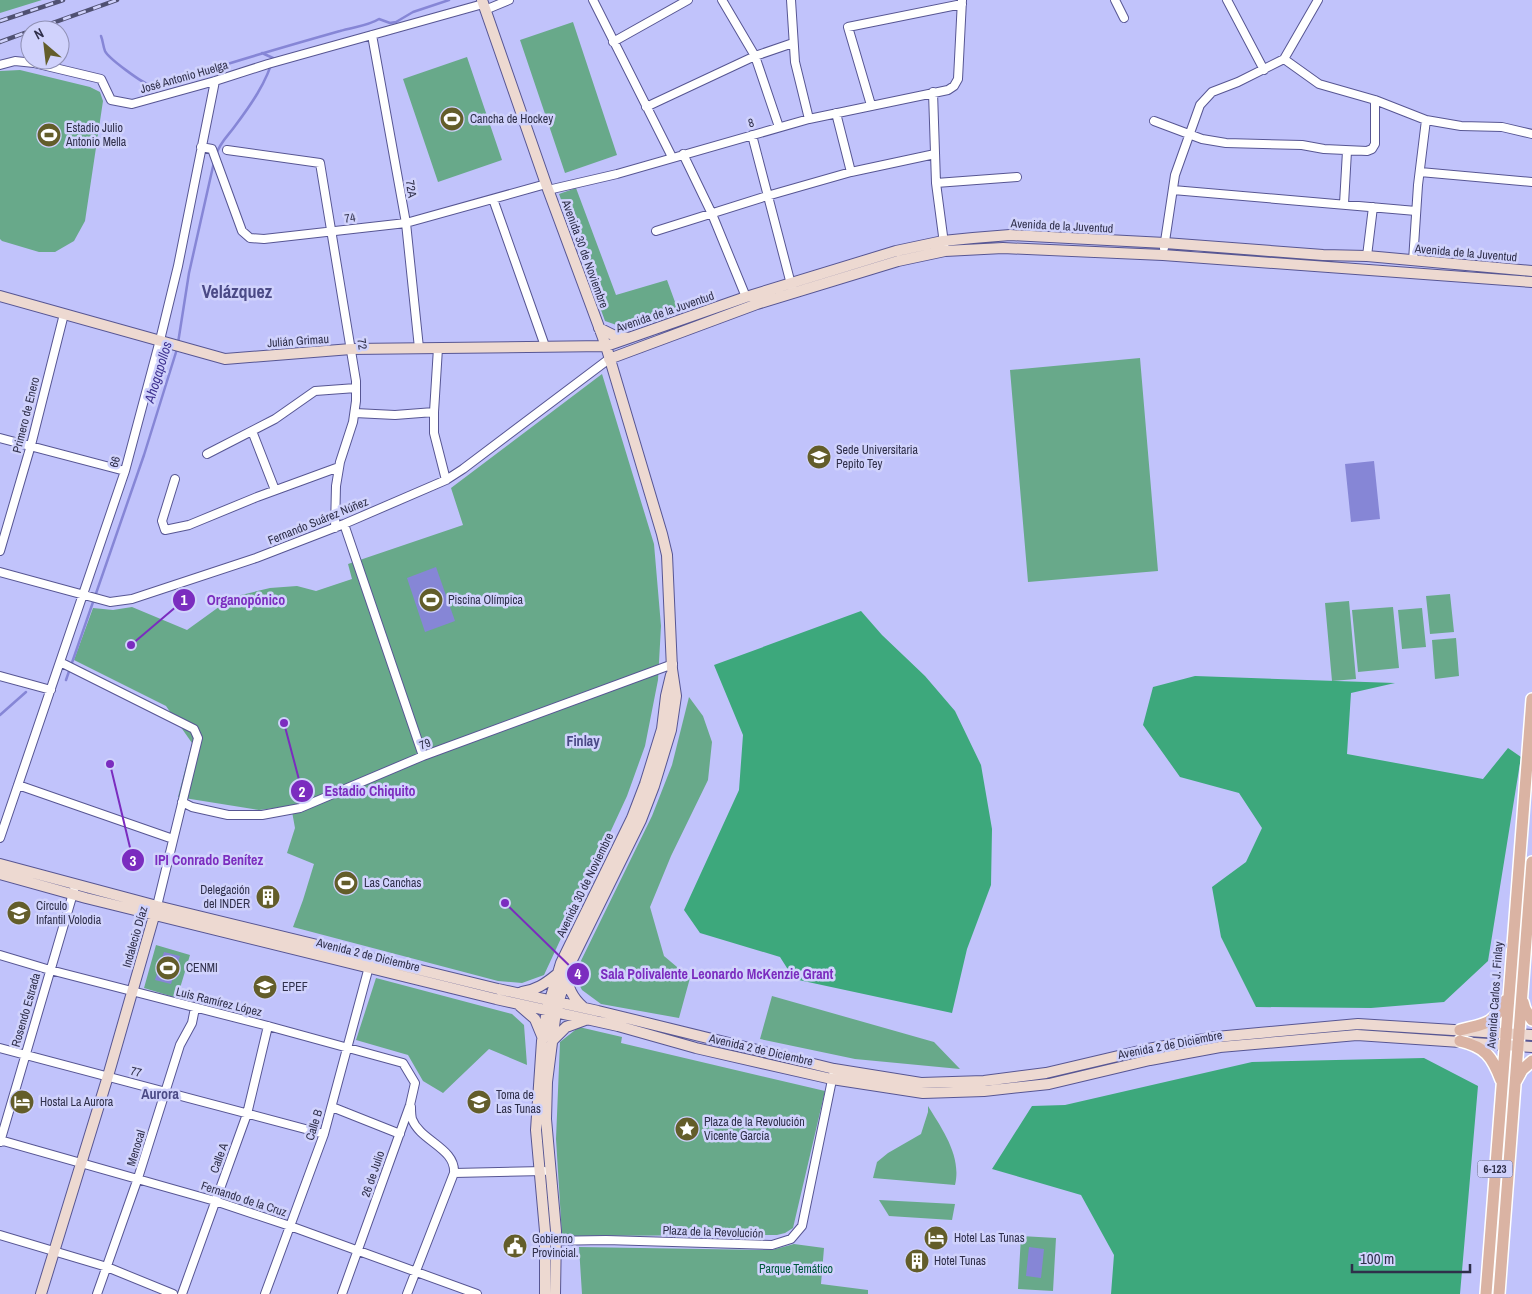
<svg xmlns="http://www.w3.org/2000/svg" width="1532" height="1294" font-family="'Archivo Narrow',sans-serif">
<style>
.green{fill:#68a98a}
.forest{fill:#3da87c}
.water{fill:#8686d6}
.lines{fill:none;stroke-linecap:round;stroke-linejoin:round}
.stream{stroke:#8686d6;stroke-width:2.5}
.street-casing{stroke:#575693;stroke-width:10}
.secondary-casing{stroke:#575693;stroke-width:12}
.primary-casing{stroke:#fff;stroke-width:14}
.street{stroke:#fff;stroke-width:8}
.secondary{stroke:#edd9d1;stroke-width:10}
.primary{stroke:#dab3a3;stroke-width:11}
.rail-casing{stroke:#505172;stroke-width:4.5}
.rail{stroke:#d0d2fc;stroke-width:2.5;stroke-dasharray:8;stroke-linecap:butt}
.labels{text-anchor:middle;stroke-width:5;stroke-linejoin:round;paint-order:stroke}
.shield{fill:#d0d2fc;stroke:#5f607f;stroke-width:1}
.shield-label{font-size:11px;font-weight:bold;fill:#2f2f4a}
.street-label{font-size:12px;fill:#2f2f4a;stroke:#d0d2fc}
.poi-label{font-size:12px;fill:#2f2f4a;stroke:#d0d2fc;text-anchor:start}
.park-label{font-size:12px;fill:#00593c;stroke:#d0d2fc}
.water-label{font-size:14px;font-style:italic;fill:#3f3391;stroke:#d0d2fc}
.neighbourhood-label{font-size:14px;font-weight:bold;fill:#4b4a86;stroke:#d0d2fc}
.district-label{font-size:18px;font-weight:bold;fill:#4b4a86;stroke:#d0d2fc}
.leader{fill:none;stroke:#7b2cbf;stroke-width:2}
.callout-dot{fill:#7b2cbf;stroke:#d0d2fc;stroke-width:2}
.mark-label{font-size:15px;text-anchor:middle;font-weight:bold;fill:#fff}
.callout-label{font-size:14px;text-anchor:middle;font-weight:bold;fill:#7b2cbf;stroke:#d0d2fc;stroke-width:5;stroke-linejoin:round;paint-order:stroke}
</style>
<rect width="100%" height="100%" fill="#c1c3fb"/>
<path class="green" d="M0,0H42L0,13Z
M573,22L617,155L565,173L520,40Z
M467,57L502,160L438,182L403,79Z
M20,70L90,87L100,92L103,101L85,221L74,241L55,252H39L2,241L0,239V71Z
M576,188L616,295L667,280L679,313L631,330L605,321L559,194Z
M1140,358L1158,571L1028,582L1010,370Z
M602,374L654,544L661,626L658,680L645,746L627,796L544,975L522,983L498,981L293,927L303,900L314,864L287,853L295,828L291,806L259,810L178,797L192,743L166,706L74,660L93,608L113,610L132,607L187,630L223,604L241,595L270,588L297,586L316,591L352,579L348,564L463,525L451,488Z
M1450,594L1454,632L1430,634L1426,596Z
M1349,601L1356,679L1332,681L1325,603Z
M1393,607L1399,668L1358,672L1352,610Z
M1422,608L1426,647L1402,649L1398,610Z
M1456,638L1459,676L1435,679L1432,640Z
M689,697L703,716L712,742L708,780L671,856L650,907L664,956L690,978L679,1018L601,1004L582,990L574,975L652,816L672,765Z
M156,945L190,955L177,998L144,988Z
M376,978L512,1014L524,1025L527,1065L489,1049L443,1093L423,1081L408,1055L356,1040Z
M772,996L934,1042L960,1069L855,1059L760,1039Z
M579,1027L622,1037L621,1043L825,1091L793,1228L785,1233L777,1235L562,1236L556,1139L560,1042Z
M928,1106C942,1129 962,1156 955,1185L873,1178L877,1162L888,1153L921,1134L928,1112Z
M879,1200L955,1204L952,1220L889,1216Z
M1021,1236L1056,1238L1053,1291L1018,1289Z
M794,1244L824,1248L821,1284L868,1290V1294H582L579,1247L772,1250Z"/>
<path class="forest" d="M861,611L882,635L925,676L955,711L981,765L992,829L991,885L967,949L952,1013L794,979L780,957L700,933L684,910L739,790L743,735L714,665Z
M1195,676L1395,683L1351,693L1347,754L1483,779L1508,748L1521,757L1488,961L1444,1002L1371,1008L1256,1007L1221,937L1212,887L1246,862L1262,828L1239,793L1180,777L1143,725L1153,687Z
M1424,1058L1478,1086L1460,1294H1111L1114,1255L1081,1195L992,1169L1032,1106L1065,1105L1252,1062Z"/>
<path class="water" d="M1374,461L1380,519L1351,522L1345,464Z
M436,567L455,621L425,632L407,578Z
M164,952L180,956L171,984L155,980Z
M1029,1247L1044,1249L1041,1278L1026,1276Z"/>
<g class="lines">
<path class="stream" d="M101,36C103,41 103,46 105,51C108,58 142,83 150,85C159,88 194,75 205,71C249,57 294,44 340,31C353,27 368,26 379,19L390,23L396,22L413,12L449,0
M216,155C220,142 228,136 235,126C250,106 267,82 273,58L262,53
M178,343L189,273L214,162
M66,680L144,455L177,349
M0,715L26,692"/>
<defs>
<path id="street" d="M593,0L672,157
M722,0L755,56L779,127
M791,0L795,62L809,119
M1115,0L1124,18
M1227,0L1264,70
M485,10L509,0
M372,35L406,223L419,348
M613,42L688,0
M1284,59L1319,84L1375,100L1426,120L1461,126L1502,127L1532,134
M0,65L15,61L34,63L101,79L111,100L132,104L215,81L268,64L483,4
M933,92L936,183L945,251
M871,105L848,27L962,4
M646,107L755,56L793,43
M836,113L851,172
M1154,121L1202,139L1226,143L1302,145L1324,149L1367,151L1372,149L1375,144V100
M752,135L792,288
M201,147L212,149L242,231L250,238L264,239L406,223L546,184
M227,150L320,163L356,381V401L353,422L340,462L336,486L335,528
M683,154L712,214L746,297
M1420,172L1532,182
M936,183L1017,177
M548,190L617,174L809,119L948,90L954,86L958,79L962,0
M1173,190L1416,211
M493,199L545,346
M1344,204L1347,151
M656,231L767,196L851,172L935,154
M1164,248L1175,175L1200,105L1212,92L1238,82L1284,59L1318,0
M1367,256L1373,207
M1413,261L1418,185L1426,120
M438,348L434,412V433L446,480
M355,413L395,415L434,412
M252,431L275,490
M0,438L125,471
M207,454L275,419L315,391L356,388
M175,479L162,521L165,530L189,525L257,497L339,467
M344,524L423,756
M0,551L31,445L64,314
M0,572L110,602L132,599L256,558L344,524L446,480L463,469L609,359
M60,662L194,729L198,738L157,906
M0,676L51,690
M18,785L173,839
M182,802L192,807L228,815H262L300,808L423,756L673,664
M0,838L125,471L160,340L178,266L215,81
M0,955L50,970L268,1026L403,1063L415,1083L410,1105L342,1294
M0,1048L324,1134
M332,1107L400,1134
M0,1140L215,1201L290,1226L477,1294
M0,1142L74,890
M454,1173L544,1171
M0,1235L107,1267L173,1294
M545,1241L606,1240L772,1245L791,1239L802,1226L833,1075
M97,1294L138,1178L180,1045L192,1023L195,1008
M182,1294L247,1114L268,1026
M265,1294L324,1134L370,963
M407,1294L454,1173C456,1148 420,1141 412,1119C411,1115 411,1111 411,1107"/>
<path id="secondary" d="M482,0L546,184L606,346L662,534L667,555L672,669L676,696L671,730L654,786L641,820L569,966L556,1011L547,1082L546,1119L556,1231L555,1294
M0,296L225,359L351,349L606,346L746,297L896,251L943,241L973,238L1010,235L1165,243L1323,255L1367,256L1532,271
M599,328L613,335L628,338
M609,359L757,304L898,261L945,251L1003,248L1163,255L1532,282
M0,864L157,906L498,989L598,1011L834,1069L921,1083L984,1081L1046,1073L1148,1049L1216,1037L1358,1024L1532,1035
M0,874L86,898L496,999L618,1026L696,1048L832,1079L923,1093L984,1091L1049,1084L1150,1060L1220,1047L1357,1035L1532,1047
M567,974C567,987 574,999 583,1007
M522,992C536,990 545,984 556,975
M520,1006L535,1019L542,1036
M552,1041L566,1027L585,1020
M41,1294L108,1076L156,909
M545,1294V1231L536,1130L542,1041L547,1010L561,963L632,818L645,784L662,729L666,696L671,675"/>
<path id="primary" d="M1523,1002L1525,1009L1532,1020
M1460,1030C1487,1023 1491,1026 1506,1000
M1460,1041C1485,1047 1492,1056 1501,1080
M1516,1081L1522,1070L1532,1061
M1486,1294L1532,699
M1499,1294L1532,862"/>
</defs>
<use href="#street" class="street-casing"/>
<use href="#secondary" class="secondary-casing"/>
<use href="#primary" class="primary-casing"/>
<use href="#street" class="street"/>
<use href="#secondary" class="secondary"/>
<use href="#primary" class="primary"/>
<defs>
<path id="rail" d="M0,21L63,0
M33,30L117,0
M0,42L30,31"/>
</defs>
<use href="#rail" class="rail-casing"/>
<use href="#rail" class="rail"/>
</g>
<defs>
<symbol id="stadium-disc" viewBox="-11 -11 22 22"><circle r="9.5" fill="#635d2a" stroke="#d0d2fc"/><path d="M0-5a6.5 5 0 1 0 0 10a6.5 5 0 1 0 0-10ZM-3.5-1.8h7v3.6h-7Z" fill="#fff"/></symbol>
<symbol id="university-disc" viewBox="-11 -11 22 22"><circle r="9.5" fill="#635d2a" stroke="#d0d2fc"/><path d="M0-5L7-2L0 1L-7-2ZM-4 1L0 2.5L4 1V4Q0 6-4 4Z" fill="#fff"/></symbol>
<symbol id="building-disc" viewBox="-11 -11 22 22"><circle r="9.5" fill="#635d2a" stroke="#d0d2fc"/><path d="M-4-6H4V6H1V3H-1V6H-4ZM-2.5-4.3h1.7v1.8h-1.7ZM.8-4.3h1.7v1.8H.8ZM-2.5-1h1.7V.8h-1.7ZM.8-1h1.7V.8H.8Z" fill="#fff"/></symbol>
<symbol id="school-disc" viewBox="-11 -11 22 22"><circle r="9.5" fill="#635d2a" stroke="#d0d2fc"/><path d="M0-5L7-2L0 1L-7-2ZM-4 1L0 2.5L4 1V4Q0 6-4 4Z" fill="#fff"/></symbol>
<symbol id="hotel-disc" viewBox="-11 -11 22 22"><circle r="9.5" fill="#635d2a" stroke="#d0d2fc"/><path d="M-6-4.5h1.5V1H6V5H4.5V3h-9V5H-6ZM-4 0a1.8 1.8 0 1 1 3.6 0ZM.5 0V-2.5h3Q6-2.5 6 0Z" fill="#fff"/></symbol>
<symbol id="sight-disc" viewBox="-11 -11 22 22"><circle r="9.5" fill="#635d2a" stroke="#d0d2fc"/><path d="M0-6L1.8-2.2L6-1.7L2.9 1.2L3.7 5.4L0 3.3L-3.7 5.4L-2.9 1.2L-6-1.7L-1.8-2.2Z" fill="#fff"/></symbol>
<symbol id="civic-disc" viewBox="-11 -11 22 22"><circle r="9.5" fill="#635d2a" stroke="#d0d2fc"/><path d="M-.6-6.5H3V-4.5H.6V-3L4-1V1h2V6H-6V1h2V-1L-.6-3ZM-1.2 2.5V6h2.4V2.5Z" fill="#fff"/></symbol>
</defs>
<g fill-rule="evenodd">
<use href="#stadium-disc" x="438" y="105" width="28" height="28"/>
<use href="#stadium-disc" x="35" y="121" width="28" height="28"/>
<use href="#university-disc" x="805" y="443" width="28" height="28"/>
<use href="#stadium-disc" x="417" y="586" width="28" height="28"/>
<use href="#stadium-disc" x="332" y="869" width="28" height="28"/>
<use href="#building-disc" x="254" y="883" width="28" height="28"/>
<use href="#school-disc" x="5" y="899" width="28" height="28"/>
<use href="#stadium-disc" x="154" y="954" width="28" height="28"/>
<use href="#school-disc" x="251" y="973" width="28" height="28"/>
<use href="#hotel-disc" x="8" y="1088" width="28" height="28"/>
<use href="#school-disc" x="465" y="1088" width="28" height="28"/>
<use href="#sight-disc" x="673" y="1115" width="28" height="28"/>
<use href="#hotel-disc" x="922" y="1224" width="28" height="28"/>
<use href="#civic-disc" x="501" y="1232" width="28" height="28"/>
<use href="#building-disc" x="903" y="1247" width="28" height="28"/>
</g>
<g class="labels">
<rect class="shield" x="1477.5" y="1160.5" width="35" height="17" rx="4"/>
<g class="shield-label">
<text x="1495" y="1173">6-123</text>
</g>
<g class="street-label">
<text transform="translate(184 77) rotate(-16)" y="4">José Antonio Huelga</text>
<text transform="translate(751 123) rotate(-16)" y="4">8</text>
<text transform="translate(411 189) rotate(81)" y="4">72A</text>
<text transform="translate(350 218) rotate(-7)" y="4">74</text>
<text transform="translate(1062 226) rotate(3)" y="4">Avenida de la Juventud</text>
<text transform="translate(1466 253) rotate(5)" y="4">Avenida de la Juventud</text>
<text transform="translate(585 254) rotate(70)" y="4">Avenida 30 de Noviembre</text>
<text transform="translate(665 312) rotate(-19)" y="4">Avenida de la Juventud</text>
<text transform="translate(298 341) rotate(-4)" y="4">Julián Grimau</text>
<text transform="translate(362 344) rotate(81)" y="4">72</text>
<text transform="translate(26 415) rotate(-76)" y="4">Primero de Enero</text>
<text transform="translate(115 462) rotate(-74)" y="4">66</text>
<text transform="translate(318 521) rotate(-22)" y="4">Fernando Suárez Núñez</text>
<text transform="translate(425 744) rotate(-21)" y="4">79</text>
<text transform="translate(585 885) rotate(-64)" y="4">Avenida 30 de Noviembre</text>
<text transform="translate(135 937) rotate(-74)" y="4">Indalecio Díaz</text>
<text transform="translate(368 955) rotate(14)" y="4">Avenida 2 de Diciembre</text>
<text transform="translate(1495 995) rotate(-86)" y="4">Avenida Carlos J. Finlay</text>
<text transform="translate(219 1002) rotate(14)" y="4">Luis Ramírez López</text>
<text transform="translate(26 1010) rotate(-74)" y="4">Rosendo Estrada</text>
<text transform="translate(1170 1045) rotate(-11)" y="4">Avenida 2 de Diciembre</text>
<text transform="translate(761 1050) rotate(13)" y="4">Avenida 2 de Diciembre</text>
<text transform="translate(136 1072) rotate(15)" y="4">77</text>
<text transform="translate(314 1125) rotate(-73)" y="4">Calle B</text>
<text transform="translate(136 1148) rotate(-73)" y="4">Menocal</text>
<text transform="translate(219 1158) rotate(-70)" y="4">Calle A</text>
<text transform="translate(373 1174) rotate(-71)" y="4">26 de Julio</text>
<text transform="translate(244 1199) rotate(18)" y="4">Fernando de la Cruz</text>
<text transform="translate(713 1232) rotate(2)" y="4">Plaza de la Revolución</text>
</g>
<g class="poi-label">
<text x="470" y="123">Cancha de Hockey</text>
<text x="66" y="132">Estadio Julio<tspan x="66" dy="14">Antonio Mella</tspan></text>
<text x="836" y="454">Sede Universitaria<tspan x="836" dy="14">Pepito Tey</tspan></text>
<text x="448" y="604">Piscina Olímpica</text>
<text x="364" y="887">Las Canchas</text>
<text x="250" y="894" text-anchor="end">Delegación<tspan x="250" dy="14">del INDER</tspan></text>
<text x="36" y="910">Círculo<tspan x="36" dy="14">Infantil Volodia</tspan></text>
<text x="186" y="972">CENMI</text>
<text x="282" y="991">EPEF</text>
<text x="496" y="1099">Toma de<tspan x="496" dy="14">Las Tunas</tspan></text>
<text x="40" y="1106">Hostal La Aurora</text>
<text x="704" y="1126">Plaza de la Revolución<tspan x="704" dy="14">Vicente García</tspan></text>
<text x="954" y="1242">Hotel Las Tunas</text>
<text x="532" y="1243">Gobierno<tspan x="532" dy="14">Provincial.</tspan></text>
<text x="934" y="1265">Hotel Tunas</text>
</g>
<g class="park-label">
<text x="796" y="1273">Parque Temático</text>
</g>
<g class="water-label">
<text transform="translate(158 372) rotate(-73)" y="5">Ahogapollos</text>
</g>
<g class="neighbourhood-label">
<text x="583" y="746">Finlay</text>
<text x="160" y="1099">Aurora</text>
</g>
<g class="district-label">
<text x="237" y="298">Velázquez</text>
</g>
</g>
<path class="leader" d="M131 645L184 600M284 723L302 791M110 764L133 860M505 903L578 974"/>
<g class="callout-dot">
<circle cx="131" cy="645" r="5"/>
<circle cx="284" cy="723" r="5"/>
<circle cx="110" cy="764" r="5"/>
<circle cx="505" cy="903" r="5"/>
<circle cx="184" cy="600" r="12"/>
<circle cx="302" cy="791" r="12"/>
<circle cx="133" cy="860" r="12"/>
<circle cx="578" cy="974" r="12"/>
</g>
<g class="mark-label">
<text x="184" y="605">1</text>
<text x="302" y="797">2</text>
<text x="133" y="866">3</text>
<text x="578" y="979">4</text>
</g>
<g class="callout-label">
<text x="246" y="605">Organopónico</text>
<text x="370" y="796">Estadio Chiquito</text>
<text x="209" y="865">IPI Conrado Benítez</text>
<text x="717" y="979">Sala Polivalente Leonardo McKenzie Grant</text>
</g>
<g transform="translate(45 45) rotate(332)"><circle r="24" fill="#d0d2fc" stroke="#9091b5"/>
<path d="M0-4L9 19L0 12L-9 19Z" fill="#635d2a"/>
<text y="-8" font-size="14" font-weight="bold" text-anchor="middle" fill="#2f2f4a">N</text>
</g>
<path d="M1352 1264v8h118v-8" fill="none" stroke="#2f2f4a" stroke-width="2.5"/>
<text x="1360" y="1264" font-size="15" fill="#2f2f4a" stroke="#d0d2fc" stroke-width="4" paint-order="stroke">100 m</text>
</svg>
